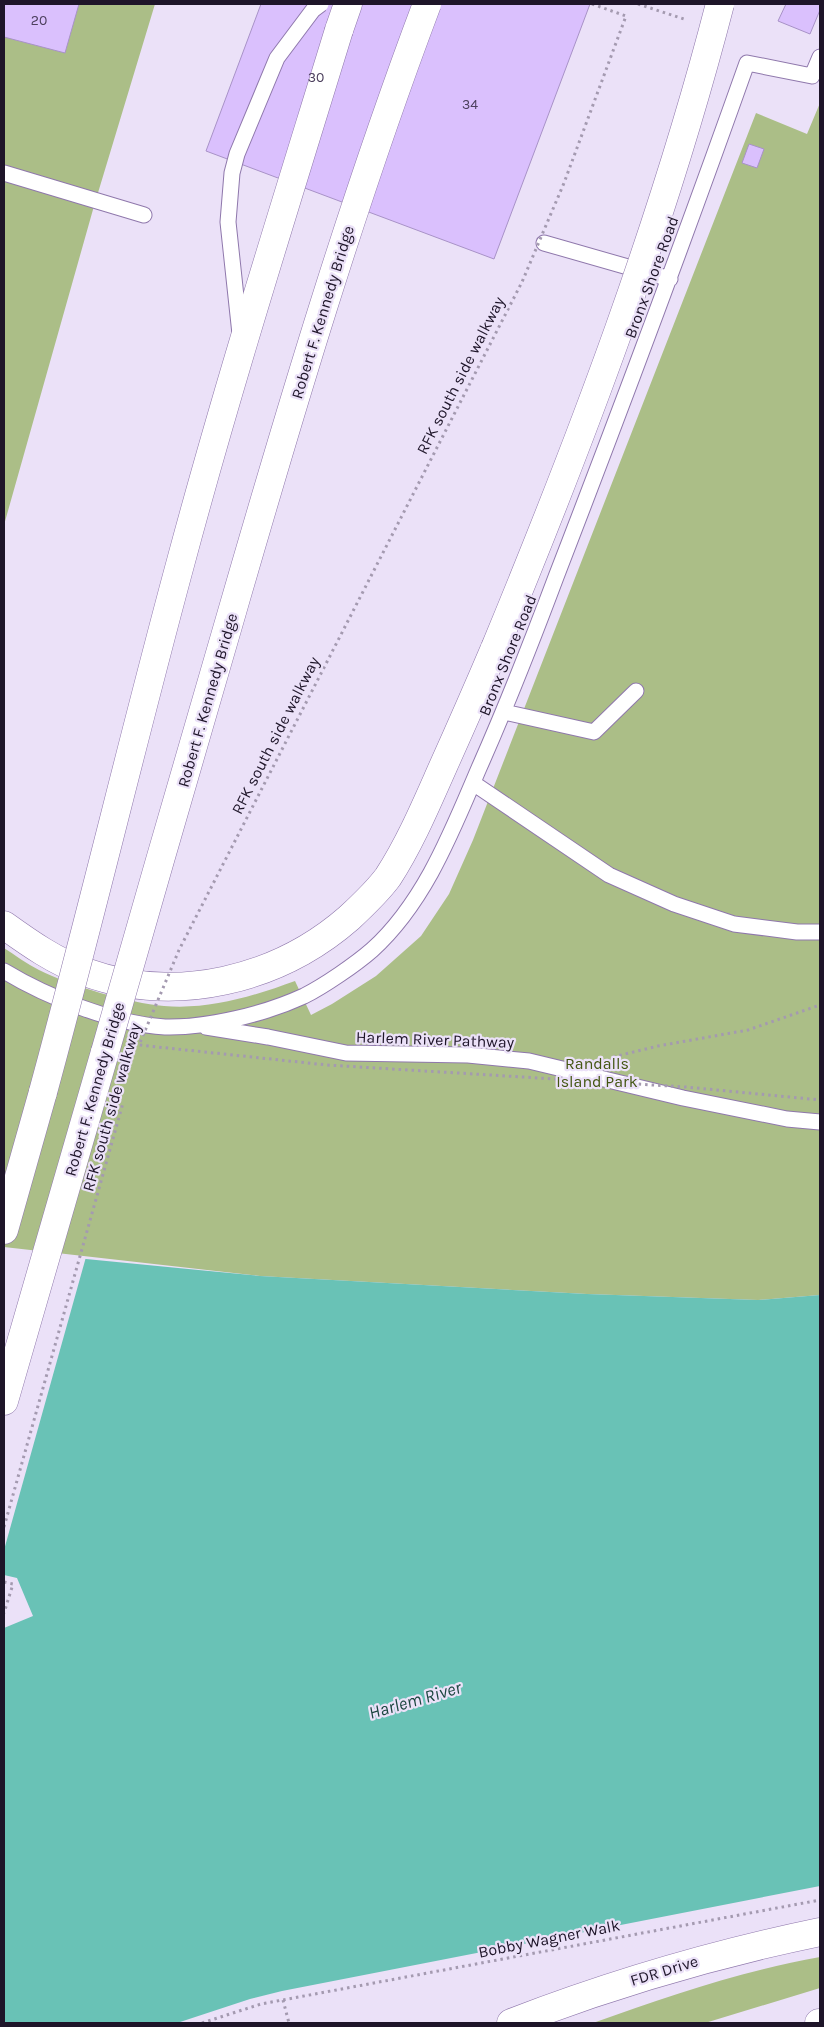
<svg xmlns="http://www.w3.org/2000/svg" width="824" height="2027" font-family="Karla,sans-serif">
<style>
.green{fill:#abbe87}
.water{fill:#69c2b6}
.pier{fill:#ebe1f8}
.building{fill:#dac0fd;stroke:#a892c7}
.lines{fill:none;stroke-linecap:round;stroke-linejoin:round}
.service-casing{stroke:#8f78ac;stroke-width:17}
.motorway-casing{stroke:#8f78ac;stroke-width:29}
.path{stroke:#a49ab0;stroke-width:3;stroke-dasharray:2.5 4;stroke-linecap:butt}
.service{stroke:#fff;stroke-width:15}
.motorway{stroke:#fff;stroke-width:28}
.service-bridge-casing{stroke:#8f78ac;stroke-width:17;stroke-linecap:butt}
.motorway-bridge-casing{stroke:#8f78ac;stroke-width:29;stroke-linecap:butt}
.path-bridge{stroke:#a49ab0;stroke-width:3;stroke-dasharray:2.5 4;stroke-linecap:butt}
.service-bridge{stroke:#fff;stroke-width:15}
.motorway-bridge{stroke:#fff;stroke-width:28}
.labels{text-anchor:middle;stroke-width:4.5;stroke-linejoin:round;paint-order:stroke}
.number-label{font-size:14px;fill:#4d405e}
.street-label{font-size:16px;fill:#1e1529;stroke:#ebe1f8}
.park-label{font-size:16px;fill:#435611;stroke:#ebe1f8}
.water-label{font-size:18px;font-style:italic;fill:#1b453f;stroke:#ebe1f8}
</style>
<rect width="100%" height="100%" fill="#ebe1f8"/>
<path class="green" d="M4,4H155L94,206L4,525Z
M820,103V1295L758,1300L587,1294L260,1276L4,1247V948C15,955 27,964 39,970C71,986 129,1003 164,1006C209,1010 254,996 295,981L311,1015L332,1004L376,976L421,936L449,894L473,840L756,113L807,134Z
M820,1957V1988L705,2023H593C668,1996 742,1971 820,1957Z"/>
<path class="water" d="M4,1251L260,1276L587,1294L758,1300L820,1295V1886L282,1991L250,1999L177,2023H4Z"/>
<path class="pier" d="M4,1249L86,1257L4,1550Z
M4,1575L17,1578L33,1616L4,1628Z"/>
<path class="building" d="M4,4H79L65,53L4,37Z
M261,4H425L350,205L206,151Z
M425,4H590L494,259L350,205Z
M786,4H820V10L810,34L778,21Z
M749,144L764,149L757,168L742,163Z"/>
<g class="lines">
<defs>
<path id="service" d="M4,173L144,215
M544,243L670,279
M504,712L594,732L636,691
M473,783L609,875L674,904L734,924L797,932H820
M4,971C47,997 114,1024 165,1027C208,1028 265,1014 304,996C324,986 356,964 372,950C425,902 452,831 479,768C507,705 532,641 556,577C622,406 686,235 747,63L812,76L820,57
M206,1027L268,1037L346,1053L468,1055L529,1061L683,1098L787,1119L820,1122"/>
<path id="motorway" d="M339,30L348,4
M4,925C29,943 56,962 85,972C176,1005 278,980 349,918C363,905 377,892 388,877C410,843 426,805 442,769C460,729 478,688 495,648
M4,1230L43,1092
M4,1401L105,1052
M511,2023C612,1984 714,1954 820,1932
M819,2023H820"/>
</defs>
<use href="#service" class="service-casing"/>
<use href="#motorway" class="motorway-casing"/>
<path class="path" d="M638,4L687,20
M613,1057L658,1046L748,1030L820,1005
M4,1527L123,1103
M4,1582L13,1584L4,1613
M283,2000L289,2023
M202,2023L261,2004L820,1900"/>
<use href="#service" class="service"/>
<use href="#motorway" class="motorway"/>
<defs>
<path id="service-bridge" d="M240,334L228,222L232,173L237,154L277,58L313,10L321,4"/>
<path id="motorway-bridge" d="M495,648C582,438 663,224 720,4
M105,1052C147,905 189,759 232,612C291,408 352,203 427,4
M43,1092C91,916 133,738 181,561C229,382 285,206 339,30"/>
</defs>
<use href="#service-bridge" class="service-bridge-casing"/>
<use href="#motorway-bridge" class="motorway-bridge-casing"/>
<path class="path-bridge" d="M592,4L626,16L564,183L522,282L179,950L139,1045L327,1065L686,1087L820,1100"/>
<use href="#service-bridge" class="service-bridge"/>
<use href="#motorway-bridge" class="motorway-bridge"/>
</g>
<g class="labels">
<g class="number-label">
<text x="39" y="25">20</text>
<text x="316" y="82">30</text>
<text x="470" y="109">34</text>
</g>
<g class="street-label">
<text transform="translate(651 277) rotate(-70)" y="6">Bronx Shore Road</text>
<text transform="translate(322 312) rotate(-73)" y="6">Robert F. Kennedy Bridge</text>
<text transform="translate(460 375) rotate(-63)" y="6">RFK south side walkway</text>
<text transform="translate(507 655) rotate(-68)" y="6">Bronx Shore Road</text>
<text transform="translate(207 700) rotate(-74)" y="6">Robert F. Kennedy Bridge</text>
<text transform="translate(275 735) rotate(-63)" y="6">RFK south side walkway</text>
<text transform="translate(435 1039) rotate(2)" y="6">Harlem River Pathway</text>
<text transform="translate(94 1089) rotate(-74)" y="6">Robert F. Kennedy Bridge</text>
<text transform="translate(111 1107) rotate(-74)" y="6">RFK south side walkway</text>
<text transform="translate(549 1938) rotate(-11)" y="6">Bobby Wagner Walk</text>
<text transform="translate(664 1970) rotate(-17)" y="6">FDR Drive</text>
</g>
<g class="park-label">
<text x="597" y="1069">Randalls<tspan x="597" dy="18">Island Park</tspan></text>
</g>
<g class="water-label">
<text transform="translate(415 1700) rotate(-16)" y="6">Harlem River</text>
</g>
</g>
<rect width="824" height="2027" fill="none" stroke="#1e1529" stroke-width="10"/>
</svg>
